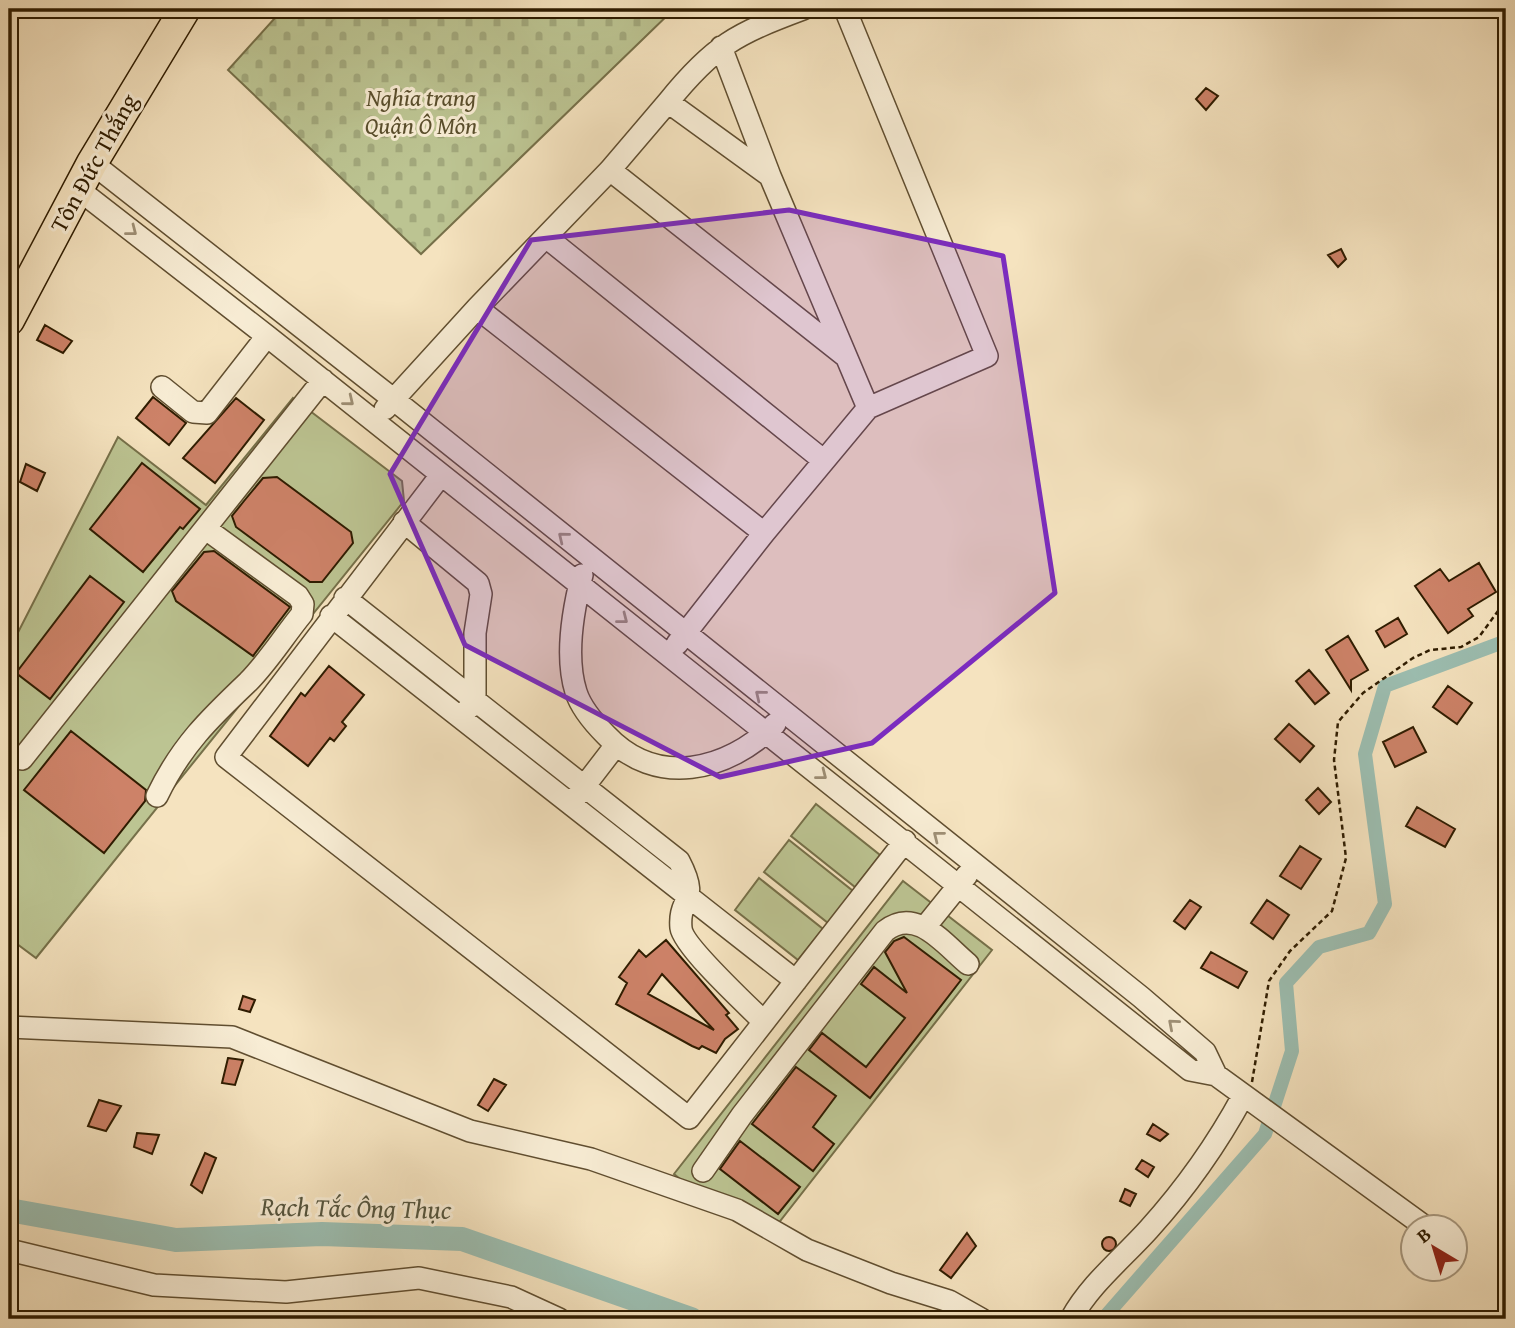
<svg xmlns="http://www.w3.org/2000/svg" width="1515" height="1328" font-family="'Gentium Book Plus',serif">
<style>
.cemetery{fill:url(#cemetery-stones);stroke:#767049;stroke-width:2}
.green{fill:#bcc492;stroke:#767049;stroke-width:2}
.lines{fill:none;stroke-linecap:round;stroke-linejoin:round}
.canal{stroke:#9cbeb1;stroke-width:14}
.river{stroke:#9cbeb1;stroke-width:24}
.building{fill:#cd8268;stroke:#2f1c00;stroke-width:2;fill-rule:evenodd}
.minor-casing{stroke:#604e30;stroke-width:24}
.highway-casing{stroke:#2f1c00;stroke-width:33}
.path{stroke:#2f1c00;stroke-width:2.5;stroke-dasharray:5 3.5;stroke-linecap:butt}
.minor{stroke:#f8edd5;stroke-width:21}
.highway{stroke:#f5e3bf;stroke-width:30}
.oneway{stroke:#9e8f75}
.marked{fill:#7b2cbf;fill-opacity:0.2;stroke:#7b2cbf;stroke-width:5;stroke-linejoin:round}
.labels{text-anchor:middle;stroke-width:6;stroke-linejoin:round;paint-order:stroke}
.park-label{font-size:24px;font-style:italic;fill:#594e2c;stroke:#f8edd5}
.street-label{font-size:24px;fill:#2f1c00;stroke:#f8edd5}
.water-label{font-size:26px;font-style:italic;fill:#55553e;stroke:#f8edd5}
</style>
<defs>
<pattern id="cemetery-stones" width="16" height="16" patternUnits="userSpaceOnUse" patternTransform="scale(1.75)"><rect width="16" height="16" fill="#bcc492"/><path d="M2 7V4a2 2 0 0 1 4 0v3zM10 15v-3a2 2 0 0 1 4 0v3z" fill="#a2a87c"/></pattern>
</defs>
<rect width="100%" height="100%" fill="#f5e3bf"/>
<filter id="stains"><feTurbulence type="fractalNoise" baseFrequency=".00286" numOctaves="4"/><feColorMatrix values="0 0 0 0 .2 0 0 0 0 .09 0 0 0 0 .02 0 0 0 .5 -.17"/></filter>
<radialGradient id="worn" r=".72"><stop offset=".6" stop-color="#630" stop-opacity="0"/><stop offset="1" stop-color="#630" stop-opacity=".3"/></radialGradient>
<path class="cemetery" d="M283,9H674L421,254L228,70Z"/>
<path class="green" d="M293,398L402,481L404,501L36,958L9,938V650L118,437L206,505Z
M816,804L880,855L855,887L791,836Z
M789,840L853,891L828,923L764,872Z
M759,878L823,929L798,960L735,910Z
M903,881L992,950L777,1225L692,1189L674,1174Z"/>
<g class="lines">
<path class="canal" d="M686,1319L687,1318
M1103,1319L1265,1134L1292,1051L1286,983L1319,947L1369,933L1385,904L1365,754L1385,686L1506,641"/>
<path class="river" d="M9,1210L176,1240L322,1234L462,1239L691,1319"/>
</g>
<path class="building" d="M1206,88L1218,96L1206,110L1196,99Z
M1341,249L1346,259L1338,267L1328,255Z
M45,325L72,341L63,353L37,340Z
M153,397L186,423L169,445L136,418Z
M236,398L264,420L215,483L183,458Z
M142,463L200,509L183,529L180,527L143,572L90,529Z
M26,464L45,473L37,491L20,482Z
M277,477L351,532L353,543L322,582H310L236,527L232,516L244,501L263,478Z
M214,551L290,607L253,656L176,601L172,591L204,552Z
M1479,563L1496,592L1468,609L1473,616L1448,633L1415,586L1440,569L1449,581Z
M90,576L124,602L50,699L16,673Z
M1398,618L1407,634L1385,647L1376,631Z
M1348,636L1368,670L1351,680V690L1326,650Z
M329,666L364,695L342,722L346,726L334,741L330,738L308,766L270,736L301,693L305,696Z
M1309,670L1329,693L1315,704L1296,681Z
M1448,686L1472,703L1457,724L1433,707Z
M1289,724L1314,746L1300,762L1275,739Z
M1413,727L1426,752L1395,767L1383,742Z
M71,731L146,790L145,801L104,853L24,790Z
M1318,788L1331,802L1319,814L1306,800Z
M1417,807L1455,829L1445,847L1406,826Z
M1300,846L1321,859L1301,889L1280,876Z
M1190,900L1201,907L1185,929L1174,921Z
M1267,900L1289,915L1273,939L1251,923Z
M904,937L961,980L870,1098L809,1050L822,1033L866,1067L905,1018L861,984L874,967L907,993L885,952L894,941Z
M666,940L729,1013L726,1015L738,1029L725,1039L716,1053L702,1046L699,1049L692,1046L616,1004L627,983L619,977L639,950L646,957ZM662,974L714,1030L648,994Z
M1211,952L1247,972L1238,988L1201,968Z
M243,996L255,1000L250,1012L239,1009Z
M228,1058L243,1060L235,1085L222,1083Z
M796,1067L836,1096L813,1127L834,1144L813,1171L752,1124Z
M494,1079L506,1085L488,1111L478,1105Z
M99,1100L121,1106L106,1131L88,1126Z
M1153,1124L1168,1134L1160,1141L1147,1134Z
M137,1133L159,1135L152,1154L134,1147Z
M740,1141L800,1187L778,1214L720,1169Z
M205,1153L216,1158L202,1193L191,1185Z
M1142,1160L1154,1167L1148,1177L1136,1169Z
M1125,1189L1136,1194L1130,1206L1120,1201Z
M967,1233L976,1246L951,1278L940,1270Z
M1102 1244a7 7 0 1 1 14 0a7 7 0 1 1-14 0Z"/>
<g class="lines">
<defs>
<path id="minor" d="M845,9L987,356L868,408
M721,47L770,176
M668,102C714,45 736,34 803,9
M92,163L393,399L1141,997L1205,1052L1216,1075L1424,1226
M610,170L844,355
M78,189L267,336L1190,1070L1216,1075
M546,237L823,460
M477,308L610,170L668,102L770,176L868,408L764,533
M162,387L193,412L207,413L267,336
M385,409L477,308L764,533L677,644
M441,475L226,757L689,1118L905,841
M404,522L478,583L481,594L475,633V700L468,709
M582,575C573,610 565,657 576,692C581,708 594,723 606,735C656,788 727,772 775,724
M345,598L679,861C701,903 678,896 681,928C683,946 748,1006 764,1022
M331,616L796,981
M22,759L323,380
M157,796C181,746 209,719 248,682C268,662 284,636 302,614L303,604L298,596L206,529
M576,797L616,745
M925,927L967,875
M9,1027L232,1037L470,1131L591,1159L737,1210L807,1250L891,1283L949,1301L981,1319
M703,1171L742,1115L885,931C916,906 944,944 968,964
M9,1250L154,1285L286,1292L419,1278L511,1297L559,1319
M1071,1319C1090,1284 1123,1258 1149,1229C1186,1188 1217,1144 1243,1096"/>
<path id="highway" d="M9,320L92,163L185,9"/>
</defs>
<use href="#minor" class="minor-casing"/>
<use href="#highway" class="highway-casing"/>
<path class="path" d="M1498,681L1506,678
M1252,1082L1269,981L1290,951L1332,911L1346,858L1334,760L1338,722L1363,693L1413,658L1430,650L1461,647L1479,637L1506,600"/>
<use href="#minor" class="minor"/>
<use href="#highway" class="highway"/>
</g>
<defs><path id="oneway-chevron" d="M-2-3.5L2.5 0L-2 3.5" fill="none" stroke-width="1.6" stroke-linecap="round" stroke-linejoin="round" transform="scale(1.75)"/></defs>
<g class="oneway">
<use href="#oneway-chevron" transform="translate(132 231) rotate(38)"/>
<use href="#oneway-chevron" transform="translate(349 401) rotate(39)"/>
<use href="#oneway-chevron" transform="translate(563 537) rotate(-141)"/>
<use href="#oneway-chevron" transform="translate(623 619) rotate(38)"/>
<use href="#oneway-chevron" transform="translate(760 695) rotate(-141)"/>
<use href="#oneway-chevron" transform="translate(822 775) rotate(38)"/>
<use href="#oneway-chevron" transform="translate(938 836) rotate(-142)"/>
<use href="#oneway-chevron" transform="translate(1173 1024) rotate(-139)"/>
</g>
<path class="marked" d="M789,210L1003,256L1055,593L872,743L720,777L465,645L390,474L531,240Z"/>
<g class="labels">
<g class="park-label">
<text x="421" y="106">Nghĩa trang<tspan x="421" dy="28">Quận Ô Môn</tspan></text>
</g>
<g class="street-label">
<text transform="translate(94 163) rotate(-61)" y="8">Tôn Đức Thắng</text>
</g>
<g class="water-label">
<text transform="translate(356 1208) rotate(1)" y="9">Rạch Tắc Ông Thục</text>
</g>
</g>
<rect width="1515" height="1328" fill="none" stroke="#f5e3bf" stroke-width="35"/>
<rect x="10" y="10" width="1494" height="1307" fill="none" stroke="#2f1c00" stroke-width="3.5"/>
<rect x="18" y="18" width="1480" height="1293" fill="none" stroke="#2f1c00" stroke-width="2"/>
<g transform="translate(1434 1248) rotate(322)"><circle r="33" fill="#f8edd5" stroke="#a89980" stroke-width="2"/>
<path d="M0-5L12 26L0 18L-12 26Z" fill="#8f2418"/>
<text y="-10" font-size="19" font-weight="bold" text-anchor="middle" fill="#2f1c00">B</text>
</g>
<rect width="100%" height="100%" filter="url(#stains)"/>
<rect width="100%" height="100%" fill="url(#worn)"/>
</svg>
